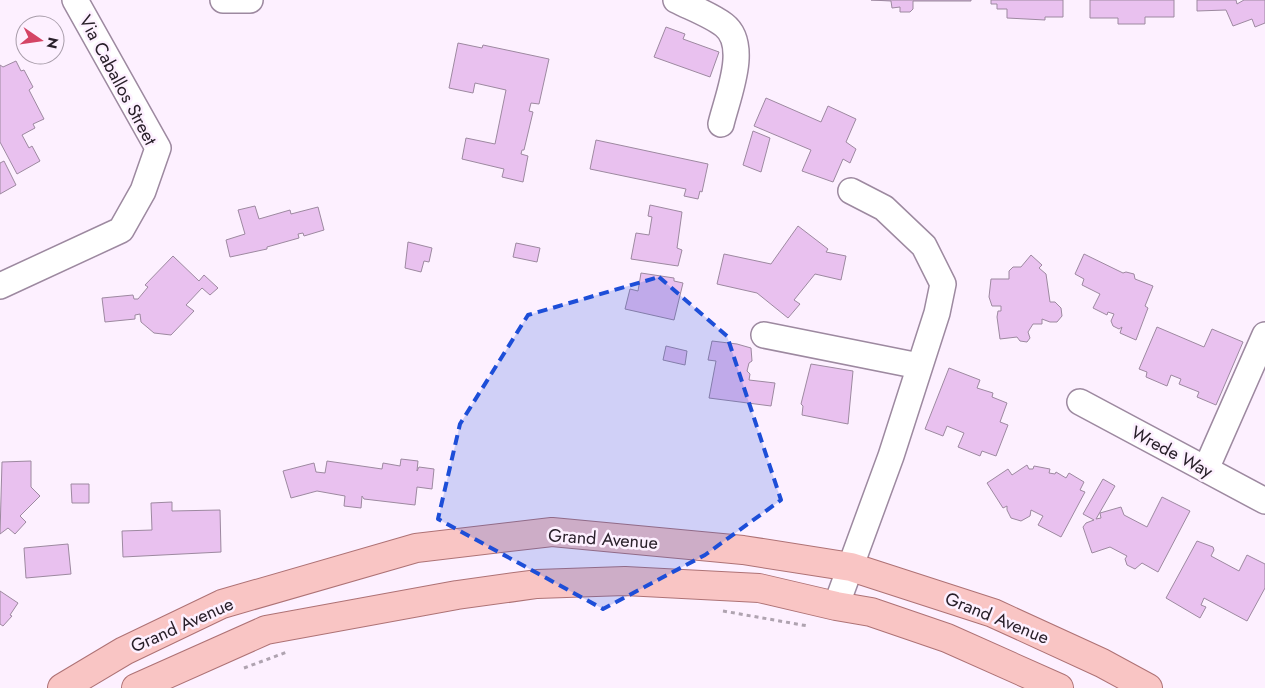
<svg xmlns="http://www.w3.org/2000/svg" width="1265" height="688" font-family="Jost,sans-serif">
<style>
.building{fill:#e9c1ef;stroke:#9d89a0}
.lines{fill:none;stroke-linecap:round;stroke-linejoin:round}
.minor-casing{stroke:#9d89a0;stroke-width:28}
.major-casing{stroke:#ae7275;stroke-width:30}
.path{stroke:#afa3b0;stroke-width:3;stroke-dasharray:4 4;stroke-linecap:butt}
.minor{stroke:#fff;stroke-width:25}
.major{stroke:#f9c5c4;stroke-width:28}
.marked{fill:#1d4ed8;fill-opacity:0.2;stroke:#1d4ed8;stroke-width:4;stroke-dasharray:10 6;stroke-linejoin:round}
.labels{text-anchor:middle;stroke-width:5;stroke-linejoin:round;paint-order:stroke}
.street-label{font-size:18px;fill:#29202a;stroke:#fdf0ff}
</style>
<rect width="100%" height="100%" fill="#fdf0ff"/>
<path class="building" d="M871,0H971V1H913V9L910,12H900V7L892,8L891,1Z
M991,0H1063V17H1045V20L1007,18V9H997V4H991Z
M1090,0H1174V17H1145V24H1118V18H1090Z
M1197,0H1236L1237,4L1244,0H1265V23L1255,27L1252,19L1233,26L1226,10L1197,11Z
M666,27L685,34L683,39L719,52L710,77L654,57Z
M458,43L482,48L483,45L549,59L539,104L531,103L529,111L533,112L524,150H522L521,154L528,156L523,182L502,177L504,169L462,159L466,138L495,144L506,90L475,83L473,93L449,88Z
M16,61L21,71L24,70L33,87L29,90L44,119L33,124L35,128L22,135L29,148L32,146L40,161L17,174L0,142V65L3,67Z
M766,98L821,122L828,106L856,119L846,142L856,149L850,163L843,159L833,182L802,171L811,150L754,126Z
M753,131L770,138L761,172L743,165Z
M596,140L708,164L702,192L700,191L698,199L684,196L686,189L590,169Z
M4,161L16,185L0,194V163Z
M650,205L682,212L677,248L682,250L678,266L631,259L636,233L649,235L652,217L648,216Z
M255,206L259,219L290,210L291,214L318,207L324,230L304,236L303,233L298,234L299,238L267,247V249L230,257L226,240L245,234L238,210Z
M798,226L828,249L826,252L846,256L841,280L815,274L794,300L800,304L788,318L757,293L717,284L724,254L771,264Z
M408,242L432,248L429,262L424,261L421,272L405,268Z
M516,243L540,248L537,262L513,257Z
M1084,254L1123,273L1126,272L1134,274L1135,279L1153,286L1145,306L1148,308L1136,340L1120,333L1122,327L1119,329L1113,326L1111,321L1114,314L1108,312L1107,315L1093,308L1100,294L1082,285L1084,279L1075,274Z
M1031,255L1042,265L1039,268L1046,274L1050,302H1055L1061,308L1062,316L1057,322H1050L1042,319V324H1033L1028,332L1030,338L1027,342L1020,341L1017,337L1000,339L997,317L998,311H1001V306H992L989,297L991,279H1009V271L1013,267H1021Z
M173,256L199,281L204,275L218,288L210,295L202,288L186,305L194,311L171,335L154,333L141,322L140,314L135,315V319L105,322L102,298L133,295L134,299H138L148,287L145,285Z
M641,273L674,278V281L683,283L674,320L625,309L630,289L638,291Z
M1157,327L1204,347L1212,329L1243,342L1216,405L1197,397L1199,392L1179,384L1181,379L1171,375L1167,386L1146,377L1147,372L1139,369Z
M712,341L737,344L751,348L752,361L749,363L747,371L750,374L749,380L775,383L771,406L709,398L716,361L708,360Z
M666,346L687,351L685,365L663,360Z
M811,364L853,371L848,424L802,415L803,406L801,404Z
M949,368L980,380L977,388L993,393L992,397L1007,403L1000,422L1008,425L996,456L982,451L980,456L958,447L964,433L947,426L943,436L925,429Z
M401,459L418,461L417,471L419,467L434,469L432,489L417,487L415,505L364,499L362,496L361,508L344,506L345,496L317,491L291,498L283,471L314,463L316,472L325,473L327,461L382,469L383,463L400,466Z
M31,461V487L40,496L20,516L26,522L15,534L8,528L0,534L2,462Z
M1027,465L1029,469H1033L1034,466L1050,469L1049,473L1055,474L1056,472L1066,478L1069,473L1084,482L1080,490L1085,492L1061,537L1038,525L1043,516L1031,510L1030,516L1021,521L1011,518L1007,510V506L1003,508L987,483L1008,469L1012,475Z
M1103,479L1115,486L1096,519L1101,518L1100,513L1121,507L1124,515L1147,527L1162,497L1190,511L1158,572L1142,563L1135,569L1127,565L1125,559L1127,556L1110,547L1092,553L1083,527L1086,523L1094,520L1083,514Z
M71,484H89V503H72Z
M172,502V511L220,510L221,552L123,557L122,531L152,530L151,503Z
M1197,541L1213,547L1214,550L1211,556L1239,571L1247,555L1265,564V588L1247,621L1204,598L1201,605L1206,607L1200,618L1166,598Z
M68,544L71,574L26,578L24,548Z
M0,591L18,603L10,615L12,616L3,626L0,624Z"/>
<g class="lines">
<defs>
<path id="minor" d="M223,0H250
M676,0C692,8 711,15 724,25C750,45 727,98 721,124
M0,286L121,230L143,191L158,148L75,0
M764,335L919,366
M1080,402L1265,501
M1206,469L1265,335
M836,606L891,456L937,313L943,284L924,246L884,208L851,191"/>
<path id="major" d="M62,688L124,651L222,604L416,548L552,532L743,550L851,567L993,613L1102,663L1148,688
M136,688L266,630L457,595L537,584L625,581L759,588L836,606L871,612L947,638L1059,688"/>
</defs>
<use href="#minor" class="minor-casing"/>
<use href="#major" class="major-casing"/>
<path class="path" d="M723,611L808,626
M244,668L287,652"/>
<use href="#minor" class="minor"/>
<use href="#major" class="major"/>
</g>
<path class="marked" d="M659,277L727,336L781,500L705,555L603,609L438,519L460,424L528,315Z"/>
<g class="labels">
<g class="street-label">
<text transform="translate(118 80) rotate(62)" y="6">Via Caballos Street</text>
<text transform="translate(1172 452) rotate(28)" y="6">Wrede Way</text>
<text transform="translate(603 539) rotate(4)" y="6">Grand Avenue</text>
<text transform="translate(997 618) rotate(22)" y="6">Grand Avenue</text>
<text transform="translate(182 625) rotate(-24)" y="6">Grand Avenue</text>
</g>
</g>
<g transform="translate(40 40) rotate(103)"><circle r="24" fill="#fdf0ff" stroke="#a89daa"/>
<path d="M0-4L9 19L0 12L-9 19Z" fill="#d44465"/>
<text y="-8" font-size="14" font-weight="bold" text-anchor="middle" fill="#29202a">N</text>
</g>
</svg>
